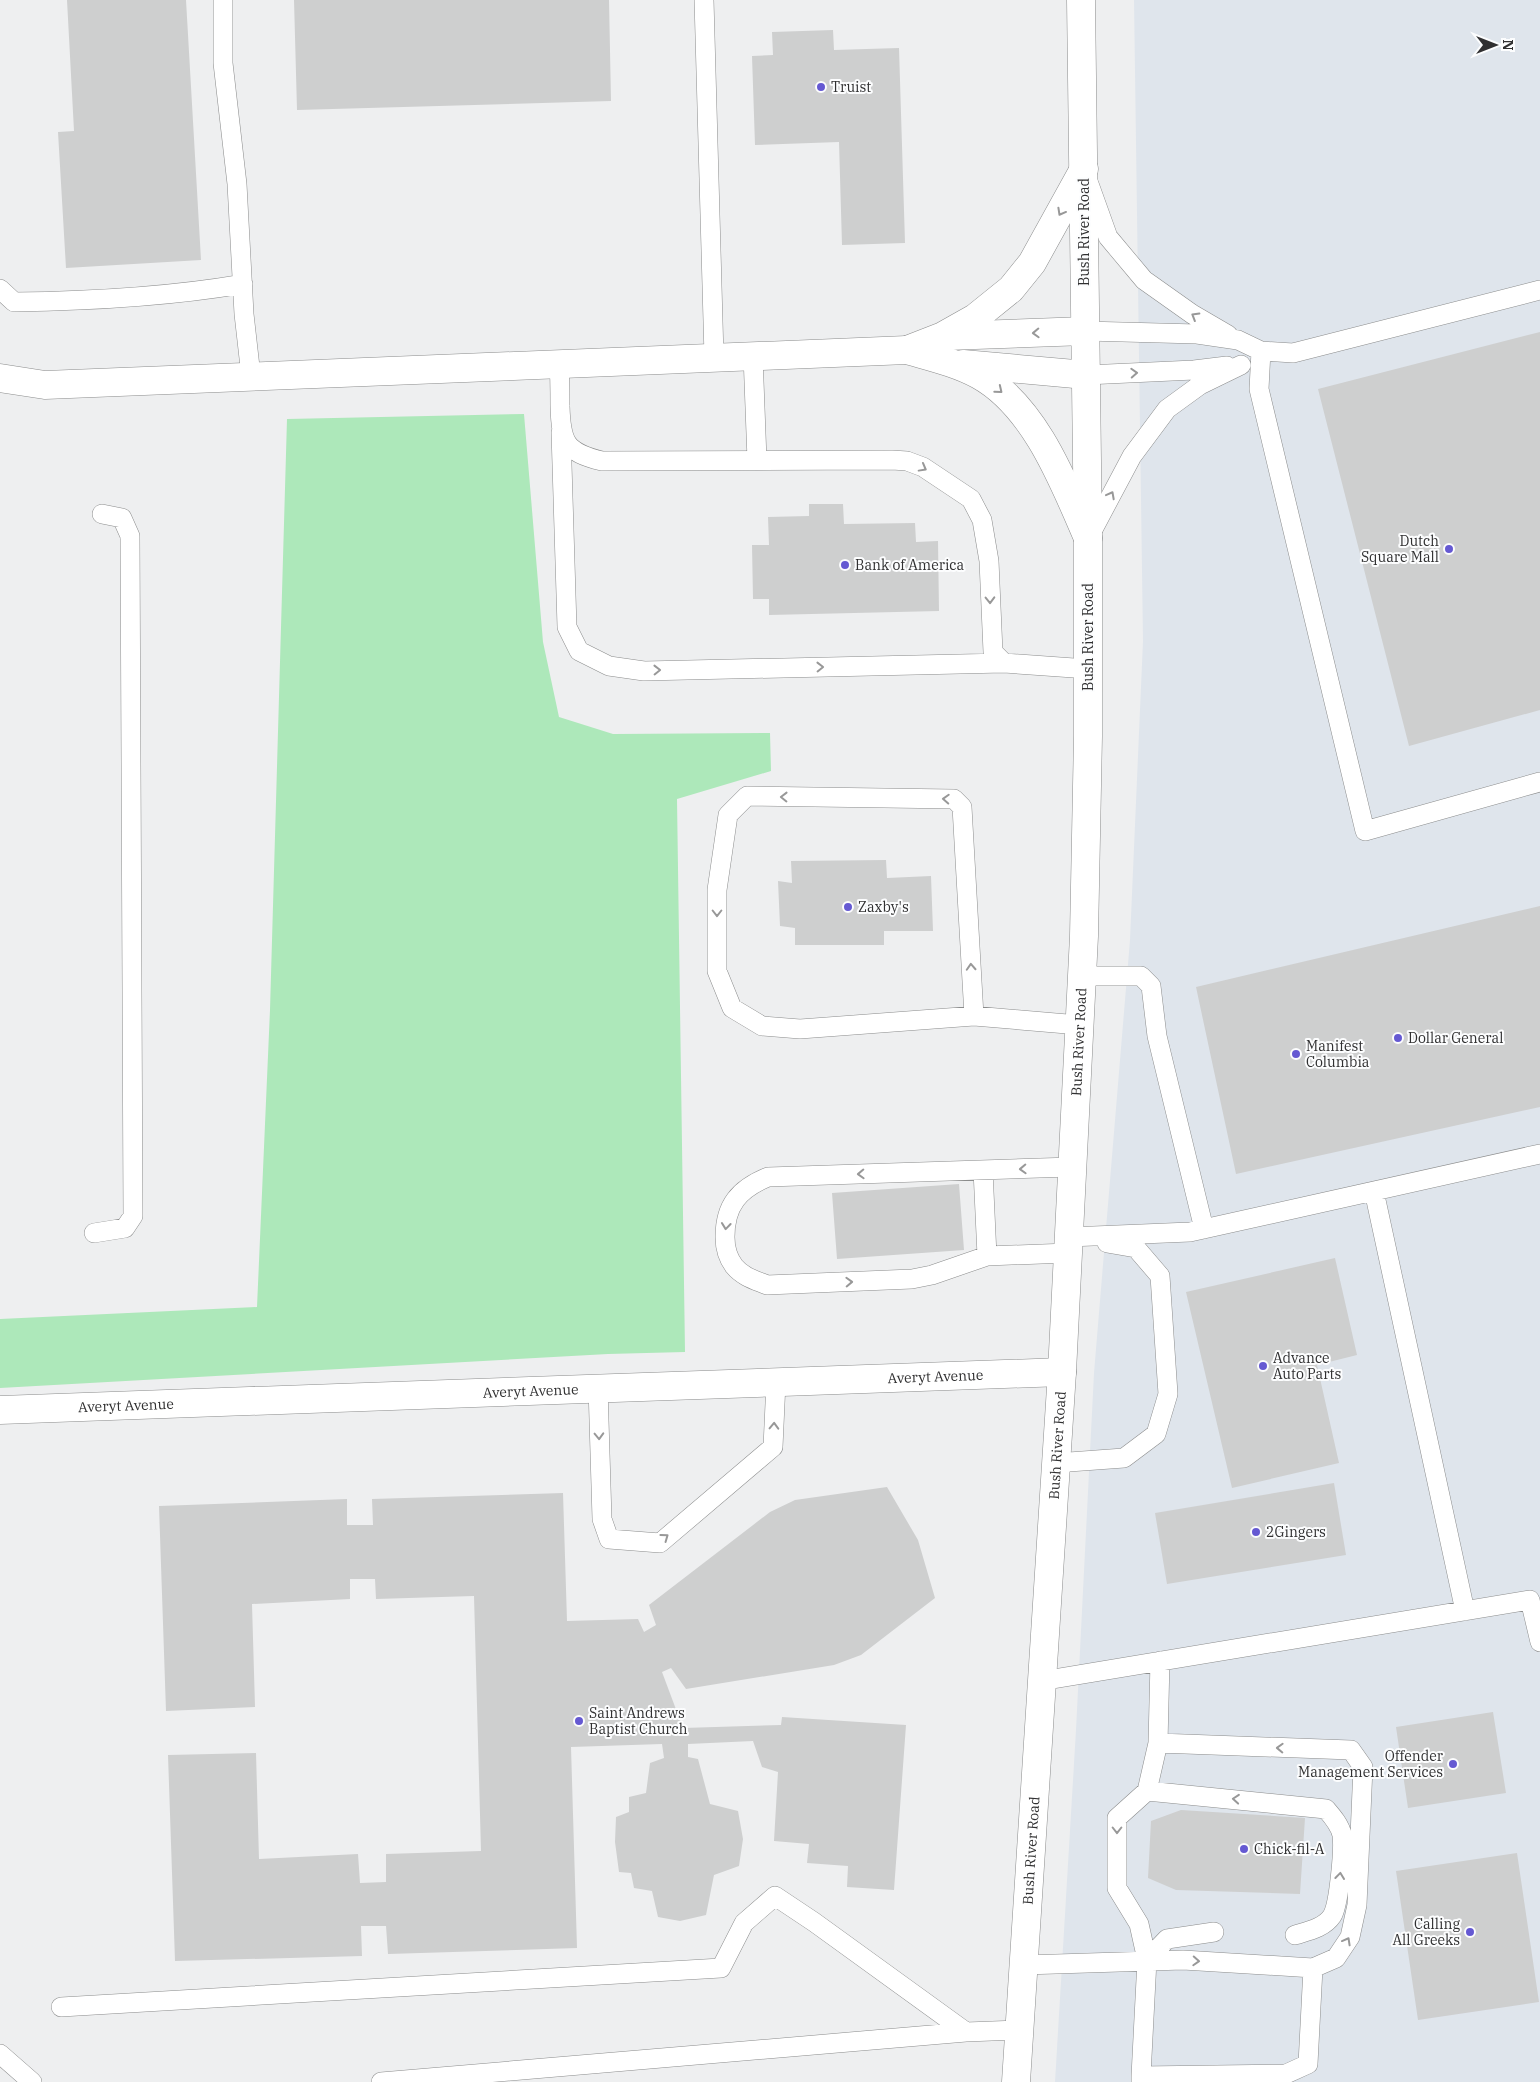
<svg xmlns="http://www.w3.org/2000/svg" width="1540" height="2082" font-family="'IBM Plex Serif',serif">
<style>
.built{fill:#dfe5ec}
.green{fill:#ade8ba}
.building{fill:#cecfcf}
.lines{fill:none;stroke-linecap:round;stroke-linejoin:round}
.service-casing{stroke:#8b8c8c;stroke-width:20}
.minor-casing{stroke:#8b8c8c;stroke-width:29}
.secondary-casing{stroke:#8b8c8c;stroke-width:29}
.service{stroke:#fff;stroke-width:19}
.minor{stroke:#fff;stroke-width:28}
.secondary{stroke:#fff;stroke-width:28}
.oneway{stroke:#989898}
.poi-dot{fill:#6559d2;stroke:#fcfdfe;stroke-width:2}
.labels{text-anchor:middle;stroke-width:4;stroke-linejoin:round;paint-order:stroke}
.poi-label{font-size:14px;fill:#303031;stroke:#fcfdfe;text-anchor:start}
.street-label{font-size:14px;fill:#303031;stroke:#fcfdfe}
</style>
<rect width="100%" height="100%" fill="#eeeff0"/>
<path class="built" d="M1134,0H1540V2082H1055L1076,1730L1094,1373L1130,940L1143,641Z"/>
<path class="green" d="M524,414L543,642L559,717L613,734L770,733L771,771L677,799L685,1352L608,1354L0,1388V1319L257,1307L270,1010L287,419Z"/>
<path class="building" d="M67,0H186L201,260L66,268L58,132L74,131Z
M294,0H609L611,101L297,110Z
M833,30L834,50L899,48L905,243L842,245L839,142L755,145L752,56L773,55L772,32Z
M1540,332V710L1409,746L1318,389Z
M809,504H843L844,524L915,523L916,542L938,541L939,611L769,615V599H753L752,545H769L768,517L809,516Z
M886,860L887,878L931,876L933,931H884V945H795V928L780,926L778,881L792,883L791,861Z
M1540,906V1107L1236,1174L1196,987Z
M959,1184L964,1250L837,1259L832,1193Z
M1335,1258L1357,1355L1317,1365L1339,1463L1232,1488L1186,1292Z
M1334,1483L1346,1555L1167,1584L1155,1513Z
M887,1487L918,1540L935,1598L861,1655L834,1665L686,1689L671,1668L662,1672L683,1728L781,1725L782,1717L906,1725L894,1890L847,1887L848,1866L807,1863L809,1844L774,1841L778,1772L762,1767L753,1741L688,1744V1757L698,1759L710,1804L738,1811L743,1839L739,1866L714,1875L706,1915L680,1921L658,1917L652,1891L634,1888L631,1873L619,1872L615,1842L616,1817L629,1812V1797L646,1793L650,1763L664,1758L662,1744L571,1747L577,1948L388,1954L386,1926H361L362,1956L175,1961L168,1755L256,1753L259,1859L358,1854L360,1883L386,1882V1854L481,1851L474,1596L376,1599L375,1579H350V1599L252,1604L255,1707L166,1711L159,1506L347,1499V1525H373L372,1499L563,1493L567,1621L638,1619L644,1632L656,1625L649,1605L770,1512L795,1500Z
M1493,1712L1506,1793L1408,1808L1396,1727Z
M1181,1810L1305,1818L1300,1894L1176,1890L1148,1878L1151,1821Z
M1517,1853L1539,2002L1418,2020L1396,1871Z"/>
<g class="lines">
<defs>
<path id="service" d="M223,0V63L237,184L244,314L251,376
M704,0L714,357
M1089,184L1108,237L1144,280L1192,314L1228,335
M0,289L14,302C90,301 167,297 243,284
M1085,331L1197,334L1238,340L1261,351L1293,353L1540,290
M1261,351L1259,389L1365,831L1540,782
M753,355L757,460
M559,363C560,377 560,392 560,406C561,442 565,452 602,461L892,460L907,461L923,467L971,499L982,520L989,561L993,652L1004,663L1088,669
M1086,375L1194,370L1227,366
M561,432L567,627L579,651L609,666L644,671L1004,663
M1090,535L1132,456L1167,409L1200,385L1241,365
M1081,976H1141L1151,986L1157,1036L1204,1229
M974,1016L962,807L954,799L747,796L728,815L717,890V971L732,1008L762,1026L800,1029L974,1016L1079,1025
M983,1170L987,1256
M1374,1191L1465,1611
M94,1233L125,1228L133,1216L130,536L122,518L102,514
M1069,1237L1190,1232L1540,1154
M1068,1253L987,1256L932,1275L912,1279L767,1285C755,1280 743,1277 734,1266C728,1258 725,1247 725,1237C725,1205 739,1189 768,1177L1072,1167
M598,1387L602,1519L609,1539L660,1543L773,1447L776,1382
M1055,1463L1124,1458L1156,1434L1168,1394L1160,1276L1136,1248L1107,1243
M1041,1681L1530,1600L1540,1642
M1147,1791L1326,1809C1332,1816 1340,1825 1342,1835C1344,1849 1339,1905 1332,1916C1324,1928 1308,1931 1295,1935
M1147,1960L1167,1939L1214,1932
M1024,1965L1183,1960L1313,1968L1336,1958L1350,1937L1357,1905L1363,1767L1351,1750L1158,1743
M61,2007L721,1968L744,1923L775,1896L814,1922L966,2032
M0,2054L32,2082
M1141,2076L1147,1960L1139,1924L1117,1888V1818L1147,1791L1158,1743L1160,1661
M381,2082L966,2032L1019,2030
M1141,2082V2076L1286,2074L1308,2064L1313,1968"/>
<g id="minor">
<path d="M947,336L1085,331"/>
<path d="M907,350L943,336L975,318L1011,289L1032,263L1084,169"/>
<path d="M963,364L1086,375"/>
<path d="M0,378L45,385L907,350C931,357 957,363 979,375C1035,406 1064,483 1088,538"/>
<path id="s1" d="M0,1410L1062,1372"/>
</g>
<g id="secondary">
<path id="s2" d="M1016,2082L1062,1372L1084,936L1088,736V538L1081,0"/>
</g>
</defs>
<use href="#service" class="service-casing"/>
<use href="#minor" class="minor-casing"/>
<use href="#secondary" class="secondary-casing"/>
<use href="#service" class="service"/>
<use href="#minor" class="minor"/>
<use href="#secondary" class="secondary"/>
</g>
<defs><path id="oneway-chevron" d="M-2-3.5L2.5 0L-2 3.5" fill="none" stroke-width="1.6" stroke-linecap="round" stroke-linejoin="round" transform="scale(1.25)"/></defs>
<g class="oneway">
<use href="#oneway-chevron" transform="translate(1061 212) rotate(119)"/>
<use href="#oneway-chevron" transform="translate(1195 316) rotate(-149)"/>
<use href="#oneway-chevron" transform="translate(1036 333) rotate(178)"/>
<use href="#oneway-chevron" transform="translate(1134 373) rotate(-3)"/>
<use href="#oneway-chevron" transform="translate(999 390) rotate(39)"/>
<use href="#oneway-chevron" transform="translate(923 468) rotate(29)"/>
<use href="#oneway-chevron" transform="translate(1111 495) rotate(-62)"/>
<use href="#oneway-chevron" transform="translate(990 600) rotate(89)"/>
<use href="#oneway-chevron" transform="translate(820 667) rotate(-1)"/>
<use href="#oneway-chevron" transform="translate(657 670) rotate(-1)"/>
<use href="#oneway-chevron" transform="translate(784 797) rotate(-179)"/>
<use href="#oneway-chevron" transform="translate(946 799) rotate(-177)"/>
<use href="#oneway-chevron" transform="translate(717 913) rotate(90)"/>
<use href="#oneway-chevron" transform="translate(971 967) rotate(-93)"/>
<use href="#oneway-chevron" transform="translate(1023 1169) rotate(178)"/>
<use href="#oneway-chevron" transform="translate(861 1174) rotate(178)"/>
<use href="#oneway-chevron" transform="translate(726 1226) rotate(96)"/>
<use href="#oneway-chevron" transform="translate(849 1282) rotate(-2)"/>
<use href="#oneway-chevron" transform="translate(774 1426) rotate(-88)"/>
<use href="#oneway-chevron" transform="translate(599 1436) rotate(88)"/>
<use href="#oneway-chevron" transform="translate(665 1537) rotate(-36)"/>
<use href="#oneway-chevron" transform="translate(1280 1748) rotate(-178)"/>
<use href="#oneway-chevron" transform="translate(1236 1799) rotate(-175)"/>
<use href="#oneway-chevron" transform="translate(1117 1830) rotate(90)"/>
<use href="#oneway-chevron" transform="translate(1340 1876) rotate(-83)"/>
<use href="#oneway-chevron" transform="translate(1347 1941) rotate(-61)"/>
<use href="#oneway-chevron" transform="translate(1196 1961) rotate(3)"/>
</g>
<g class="poi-dot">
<circle cx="821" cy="87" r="5"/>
<circle cx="1449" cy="549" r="5"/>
<circle cx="845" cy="565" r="5"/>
<circle cx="848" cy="907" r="5"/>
<circle cx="1398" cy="1038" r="5"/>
<circle cx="1296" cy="1054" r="5"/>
<circle cx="1263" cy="1366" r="5"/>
<circle cx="1256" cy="1532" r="5"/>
<circle cx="579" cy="1721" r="5"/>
<circle cx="1453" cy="1764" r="5"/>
<circle cx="1244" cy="1849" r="5"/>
<circle cx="1470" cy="1932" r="5"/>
</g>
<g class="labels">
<g class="poi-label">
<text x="831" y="92">Truist</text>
<text x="1439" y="546" text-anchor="end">Dutch<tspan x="1439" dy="16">Square Mall</tspan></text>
<text x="855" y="570">Bank of America</text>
<text x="858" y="912">Zaxby's</text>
<text x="1408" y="1043">Dollar General</text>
<text x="1306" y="1051">Manifest<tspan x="1306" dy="16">Columbia</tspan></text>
<text x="1273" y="1363">Advance<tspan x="1273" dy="16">Auto Parts</tspan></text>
<text x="1266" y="1537">2Gingers</text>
<text x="589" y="1718">Saint Andrews<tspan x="589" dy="16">Baptist Church</tspan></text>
<text x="1443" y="1761" text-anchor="end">Offender<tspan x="1443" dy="16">Management Services</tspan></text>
<text x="1254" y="1854">Chick-fil-A</text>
<text x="1460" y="1929" text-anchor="end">Calling<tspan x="1460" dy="16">All Greeks</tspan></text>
</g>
<g class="street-label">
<text transform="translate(1084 232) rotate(-90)" y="5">Bush River Road</text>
<text transform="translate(1088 637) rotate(-90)" y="5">Bush River Road</text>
<text dy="5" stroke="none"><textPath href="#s2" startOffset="1042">Bush River Road</textPath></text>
<text dy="5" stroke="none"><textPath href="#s1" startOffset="936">Averyt Avenue</textPath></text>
<text dy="5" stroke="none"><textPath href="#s1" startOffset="531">Averyt Avenue</textPath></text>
<text dy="5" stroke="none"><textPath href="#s1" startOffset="126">Averyt Avenue</textPath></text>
<text dy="5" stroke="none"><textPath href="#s2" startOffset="638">Bush River Road</textPath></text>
<text dy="5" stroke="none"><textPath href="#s2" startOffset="232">Bush River Road</textPath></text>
</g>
</g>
<g transform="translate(1495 45) rotate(90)" stroke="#fcfdfe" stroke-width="4" paint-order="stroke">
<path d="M0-4L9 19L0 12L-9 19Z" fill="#303031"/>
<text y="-8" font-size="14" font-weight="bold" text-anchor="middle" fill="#303031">N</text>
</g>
</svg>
